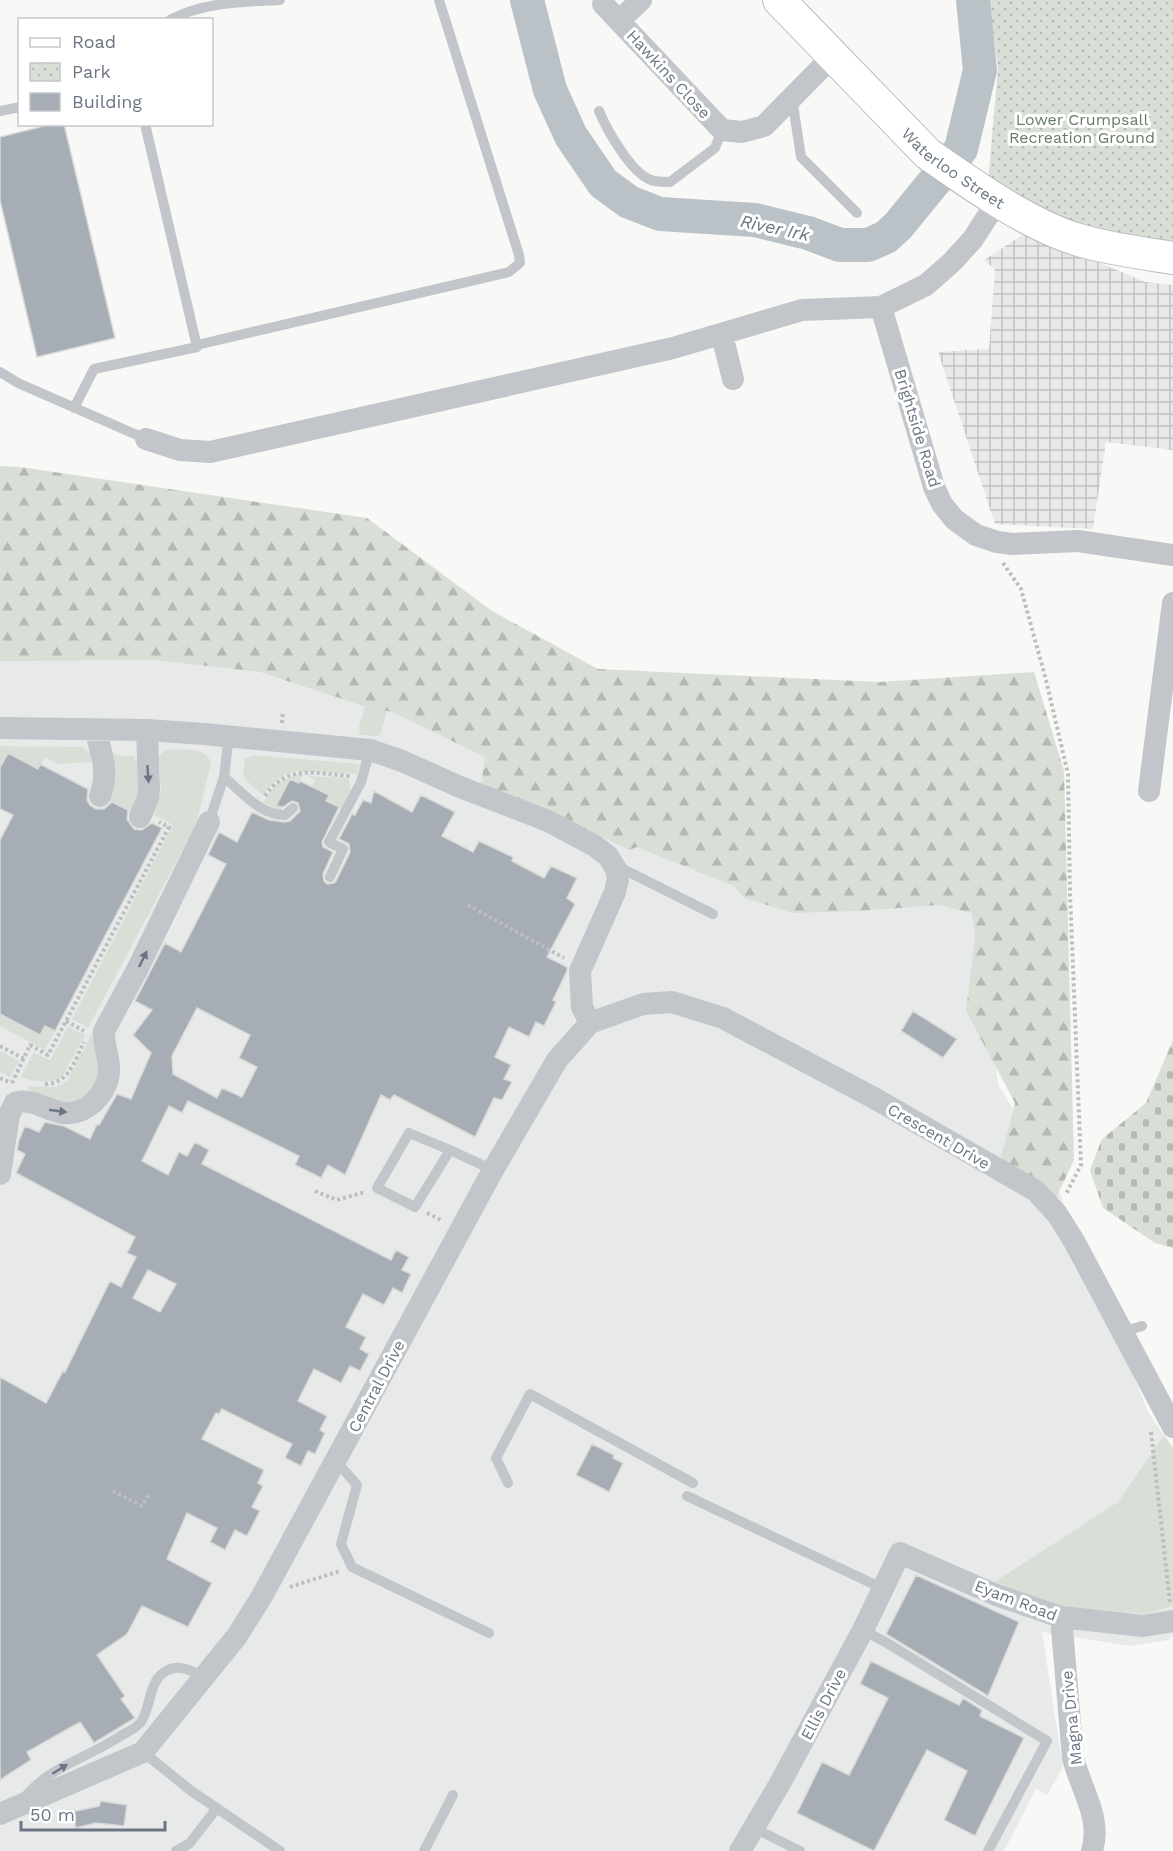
<svg xmlns="http://www.w3.org/2000/svg" width="1173" height="1851" font-family="'Work Sans',sans-serif">
<style>
.built{fill:#e8eae9}
.industrial{fill:url(#industrial-grid)}
.green{fill:#d9ded7}
.forest{fill:url(#forest-firs)}
.cemetery{fill:url(#cemetery-stones)}
.park{fill:url(#park-dots)}
.lines{fill:none;stroke-linecap:round;stroke-linejoin:round}
.river{stroke:#bac2c7;stroke-width:34}
.building{fill:#a7adb4;stroke:#d9dad8;stroke-width:1.5;fill-rule:evenodd}
.secondary-casing{stroke:#b7babf;stroke-width:34}
.path{stroke:#bcbec0;stroke-width:4;stroke-dasharray:3 3;stroke-linecap:butt}
.lane{stroke:#c2c5c9;stroke-width:10}
.street{stroke:#c2c5c9;stroke-width:22}
.secondary{stroke:#fff;stroke-width:32}
.oneway{fill:#6b7583}
.labels{text-anchor:middle;stroke-width:6;stroke-linejoin:round;paint-order:stroke}
.street-label{font-size:16px;fill:#6b7583;stroke:#fff}
.park-label{font-size:16px;fill:#6a7b69;stroke:#fff}
.water-label{font-size:18px;font-style:italic;fill:#67757e;stroke:#fff}
</style>
<defs>
<pattern id="industrial-grid" width="8" height="8" patternUnits="userSpaceOnUse" patternTransform="scale(1.5)"><rect width="8" height="8" fill="#e8eae9"/><path d="M0 4h8M4 0v8" fill="none" stroke="#c0c2c2"/></pattern>
<pattern id="forest-firs" width="22" height="20" patternUnits="userSpaceOnUse" patternTransform="scale(1.5)"><rect width="22" height="20" fill="#d9ded7"/><path d="M5 1l3.5 6h-7zM16 11l3.5 6h-7z" fill="#b4b9b4"/></pattern>
<pattern id="cemetery-stones" width="16" height="16" patternUnits="userSpaceOnUse" patternTransform="scale(1.5)"><rect width="16" height="16" fill="#d9ded7"/><path d="M2 7V4a2 2 0 0 1 4 0v3zM10 15v-3a2 2 0 0 1 4 0v3z" fill="#b4b9b4"/></pattern>
<pattern id="park-dots" width="8" height="8" patternUnits="userSpaceOnUse" patternTransform="scale(1.5)"><rect width="8" height="8" fill="#d9ded7"/><path d="M2 2h.1M6 6h.1" fill="none" stroke="#b4b9b4" stroke-width="1.8" stroke-linecap="round"/></pattern>
</defs>
<rect width="100%" height="100%" fill="#f8f8f6"/>
<path class="built" d="M0,626L168,627L975,882L998,1085L1047,1162L1149,1414L1173,1448V1635L1168,1640L1131,1646L1042,1632L1063,1767L1047,1795L1036,1789L1004,1851H0Z"/>
<path class="industrial" d="M1027,232L1145,282L1173,285V450L1106,442L1093,529L995,524L938,352L989,349L995,270L984,260Z"/>
<path class="green" d="M365,706L387,711L381,732L378,736L360,735L359,727Z
M0,746L82,747L87,751L94,752L97,762L57,764L45,757L38,769L8,753L0,768Z
M171,749C184,750 207,747 211,763L196,825L88,1028L72,1019L173,825L154,815L161,792L159,756L164,751Z
M109,753L124,756H134L135,761L140,762L142,770L134,814L105,799Z
M252,755L360,764L357,774L295,771C280,775 272,783 263,795L247,781L243,775L245,759Z
M303,774L299,783L290,779L280,797L285,801L280,811L263,802C274,785 283,777 303,774Z
M307,776L348,778L351,791L343,810L326,801L329,795L312,787L315,780Z
M104,1011L99,1085L71,1107L44,1101L28,1089L29,1086L56,1087L67,1081Z
M0,1014L39,1035L45,1026L55,1031L45,1050L0,1026Z
M68,1027L85,1035L63,1075C53,1085 33,1082 21,1077L34,1052L50,1060Z
M0,1051L19,1061L10,1077L0,1072Z
M1164,1435L1173,1448V1606L1146,1614L1072,1608L1028,1598L993,1583L1118,1502Z"/>
<path class="forest" d="M0,466L20,467L367,518L492,611L598,669L879,682L1034,672L1064,771L1074,1160L1054,1202L1000,1160L1015,1103L966,1011L975,938L972,913L939,905L858,911L793,913L744,898L734,886L637,847L629,850L594,833L481,786L485,757L392,712L364,706L260,672L155,660L0,661Z"/>
<path class="cemetery" d="M1173,1040V1248L1155,1243L1103,1208L1090,1170L1102,1139L1146,1103Z"/>
<path class="park" d="M989,0H1173V253L1103,240L988,182L998,68Z"/>
<g class="lines">
<path class="river" d="M527,0L550,90L571,136L603,183L629,202L660,214L755,220L808,233L840,245H868L886,237L898,226L961,149L980,70L973,0"/>
</g>
<path class="building" d="M52,124H64L115,338L37,357L0,200V137Z
M8,753L38,769L40,764L88,789L87,800L90,805L96,809H104L112,802L128,810L127,819L134,829L142,830L152,823L162,828L55,1031L45,1026L40,1035L0,1014V840L13,815L0,809V768Z
M290,779L299,783L300,781L329,795L326,801L339,807L322,842L323,847L333,852L323,874L324,881L327,884L334,883L336,881L350,852L349,844L339,839L352,814L355,815L363,800L371,803L374,791L412,812L421,795L455,812L442,836L473,852L479,841L513,857L512,861L544,878L551,866L577,878L567,898L575,904L547,957L567,967V971L553,1000L556,1002L544,1026L536,1022L529,1037L509,1027L495,1057L511,1065L504,1079L512,1082L502,1100L494,1098L475,1137L394,1095L390,1100L381,1095L345,1175L328,1165L321,1178L295,1165L299,1156L188,1101L182,1113L169,1106L142,1161L168,1175L179,1152L187,1156L195,1142L209,1150L202,1164L391,1260L396,1250L409,1257L402,1270L411,1274L402,1293L393,1288L384,1305L363,1294L346,1327L366,1337L360,1349L369,1354L360,1371L350,1366L341,1383L314,1369L298,1401L327,1416L320,1430L325,1433L315,1454L308,1451L301,1466L285,1458L292,1444L222,1409L219,1414L216,1413L202,1439L264,1470L258,1483L263,1486L252,1507L260,1511L247,1536L235,1530L225,1550L210,1542L217,1528L187,1513L167,1559L212,1583L188,1627L142,1606L127,1634L97,1655L125,1696L121,1699L135,1718L94,1743L80,1722L27,1752L31,1760L0,1780V1377L46,1403L63,1371L65,1372L110,1281L121,1287L136,1257L127,1253L135,1237L16,1173L25,1154L17,1150L19,1140L25,1126L39,1132L45,1122L64,1126L90,1139L97,1124L99,1125L117,1094L131,1099L151,1053L133,1035L152,1010L135,1001L165,943L181,952L226,864L208,855L219,832L237,842L252,812L269,820L284,822L290,821L300,811L298,803L292,801L283,807L276,806ZM197,1008L250,1035L239,1058L257,1067L242,1097L222,1088L217,1098L173,1074L172,1056ZM148,1270L176,1284L160,1312L133,1298Z
M913,1011L957,1039L943,1058L901,1031Z
M592,1444L614,1455L613,1458L623,1463L609,1492L576,1475Z
M916,1575L1019,1622L988,1696L886,1634Z
M871,1661L959,1705L963,1698L982,1710L980,1716L1024,1738L975,1836L944,1820L967,1771L927,1750L874,1851L797,1813L822,1762L849,1775L888,1698L860,1684Z
M101,1801L127,1805L124,1826L96,1823L76,1828L71,1812L99,1806Z"/>
<g class="lines">
<defs>
<g id="secondary">
<path id="s1" d="M779,0L928,154C971,184 1030,226 1079,240C1109,249 1141,253 1173,258"/>
</g>
</defs>
<use href="#secondary" class="secondary-casing"/>
<path class="path" d="M1003,563L1021,589L1046,680L1068,774L1070,893L1081,1165L1066,1194
M282,723L283,711
M265,796C287,763 316,774 350,776
M468,905L564,958
M66,1021L84,1031
M0,1046L24,1059
M0,1078L11,1083
M12,1083L30,1045L48,1055L169,827L159,822
M45,1084C69,1084 75,1060 84,1042
M315,1191L337,1200L365,1192
M427,1213L443,1221
M1151,1432L1170,1603
M113,1491L142,1506L149,1494
M290,1587L340,1571"/>
<path class="lane" d="M170,20C203,2 242,2 280,0
M792,98L801,157L857,213
M0,111L20,107
M599,111C607,130 631,173 651,180C656,182 664,182 670,182L715,148L722,130
M197,345L509,272L520,263L519,255L439,0
M0,372L18,383L146,439
M74,408L94,369L197,347L145,124
M224,777C242,792 260,815 285,815L293,808
M209,822L224,777L229,736
M617,866L713,914
M330,877L343,849L329,842L361,782L370,750
M450,1150L409,1133L377,1188L415,1207L450,1150L493,1170
M1122,1332L1142,1326
M336,1461L357,1485L341,1544L352,1567L489,1633
M508,1483L496,1458L530,1394L693,1483
M687,1496L884,1589
M863,1630L887,1643L1047,1741L988,1851
M143,1752L190,1790L280,1851
M25,1797C50,1766 90,1757 122,1735C128,1732 137,1727 141,1722C152,1706 148,1679 168,1670C180,1664 193,1672 204,1676
M754,1828L800,1851
M176,1851L189,1844L217,1808
M424,1851L453,1795"/>
<path class="street" d="M603,4L722,130L742,132L764,126L832,57
M619,21L641,0
M881,307L934,487L942,504L954,519L976,535L997,542L1013,544L1078,541L1173,555
M722,335L733,379
M146,439L180,450L210,452L673,348L802,310L881,307L926,285L952,262L973,239L998,200
M0,728L147,730L204,734L370,750L402,761L460,787L548,821L595,846L608,856L616,869L618,879L615,892L580,971L582,1007L590,1023
M95,730C102,753 109,772 100,796
M1149,791L1173,603
M140,817L148,798L149,789L147,730
M0,1174L9,1115L15,1103C41,1094 61,1131 94,1102C101,1095 106,1087 108,1078C112,1062 103,1047 104,1031L137,970L209,822
M1061,1617L1073,1758C1081,1790 1102,1817 1092,1851
M0,1814L143,1752L237,1636L262,1596L493,1170L557,1060L590,1023L643,1004L672,1002L723,1018L874,1098L1036,1191L1057,1214L1074,1241L1173,1427
M740,1851L779,1785L863,1630L900,1553L996,1595L1061,1617L1143,1626L1173,1621"/>
<use href="#secondary" class="secondary"/>
</g>
<defs><path id="oneway-solid" d="M-6-.8H1V-3.2L6.5 0L1 3.2V.8H-6Z" transform="scale(1.5)"/></defs>
<g class="oneway">
<use href="#oneway-solid" transform="translate(148 774) rotate(86)"/>
<use href="#oneway-solid" transform="translate(143 959) rotate(-64)"/>
<use href="#oneway-solid" transform="translate(58 1111) rotate(8)"/>
<use href="#oneway-solid" transform="translate(60 1769) rotate(-32)"/>
</g>
<g class="labels">
<g class="street-label">
<text transform="translate(669 74) rotate(47)" y="6">Hawkins Close</text>
<text dy="6" stroke="none"><textPath href="#s1" startOffset="243">Waterloo Street</textPath></text>
<text transform="translate(918 428) rotate(73)" y="6">Brightside Road</text>
<text transform="translate(939 1136) rotate(30)" y="6">Crescent Drive</text>
<text transform="translate(376 1386) rotate(-62)" y="6">Central Drive</text>
<text transform="translate(1016 1600) rotate(21)" y="6">Eyam Road</text>
<text transform="translate(823 1704) rotate(-62)" y="6">Ellis Drive</text>
<text transform="translate(1071 1718) rotate(-96)" y="6">Magna Drive</text>
</g>
<g class="park-label">
<text x="1082" y="125">Lower Crumpsall<tspan x="1082" dy="18">Recreation Ground</tspan></text>
</g>
<g class="water-label">
<text transform="translate(775 228) rotate(12)" y="6">River Irk</text>
</g>
</g>
<rect x="18" y="18" width="195" height="108" fill="#ffffff" stroke="#c4c8cd" stroke-width="1.5"/>
<rect x="30" y="38" width="30" height="9" fill="#ffffff" stroke="#c4c8cd" stroke-width="1.5"/>
<text x="72" y="48" font-size="18" fill="#6b7583">Road</text>
<rect x="30" y="63" width="30" height="18" fill="url(#park-dots)" stroke="#c4c8cd" stroke-width="1.5"/>
<text x="72" y="78" font-size="18" fill="#6b7583">Park</text>
<rect x="30" y="93" width="30" height="18" fill="#a7adb4" stroke="#c4c8cd" stroke-width="1.5"/>
<text x="72" y="108" font-size="18" fill="#6b7583">Building</text>
<path d="M21 1821v9h144v-9" fill="none" stroke="#6b7583" stroke-width="3"/>
<text x="30" y="1821" font-size="18" fill="#6b7583" stroke="#ffffff" stroke-width="4.5" paint-order="stroke">50 m</text>
</svg>
